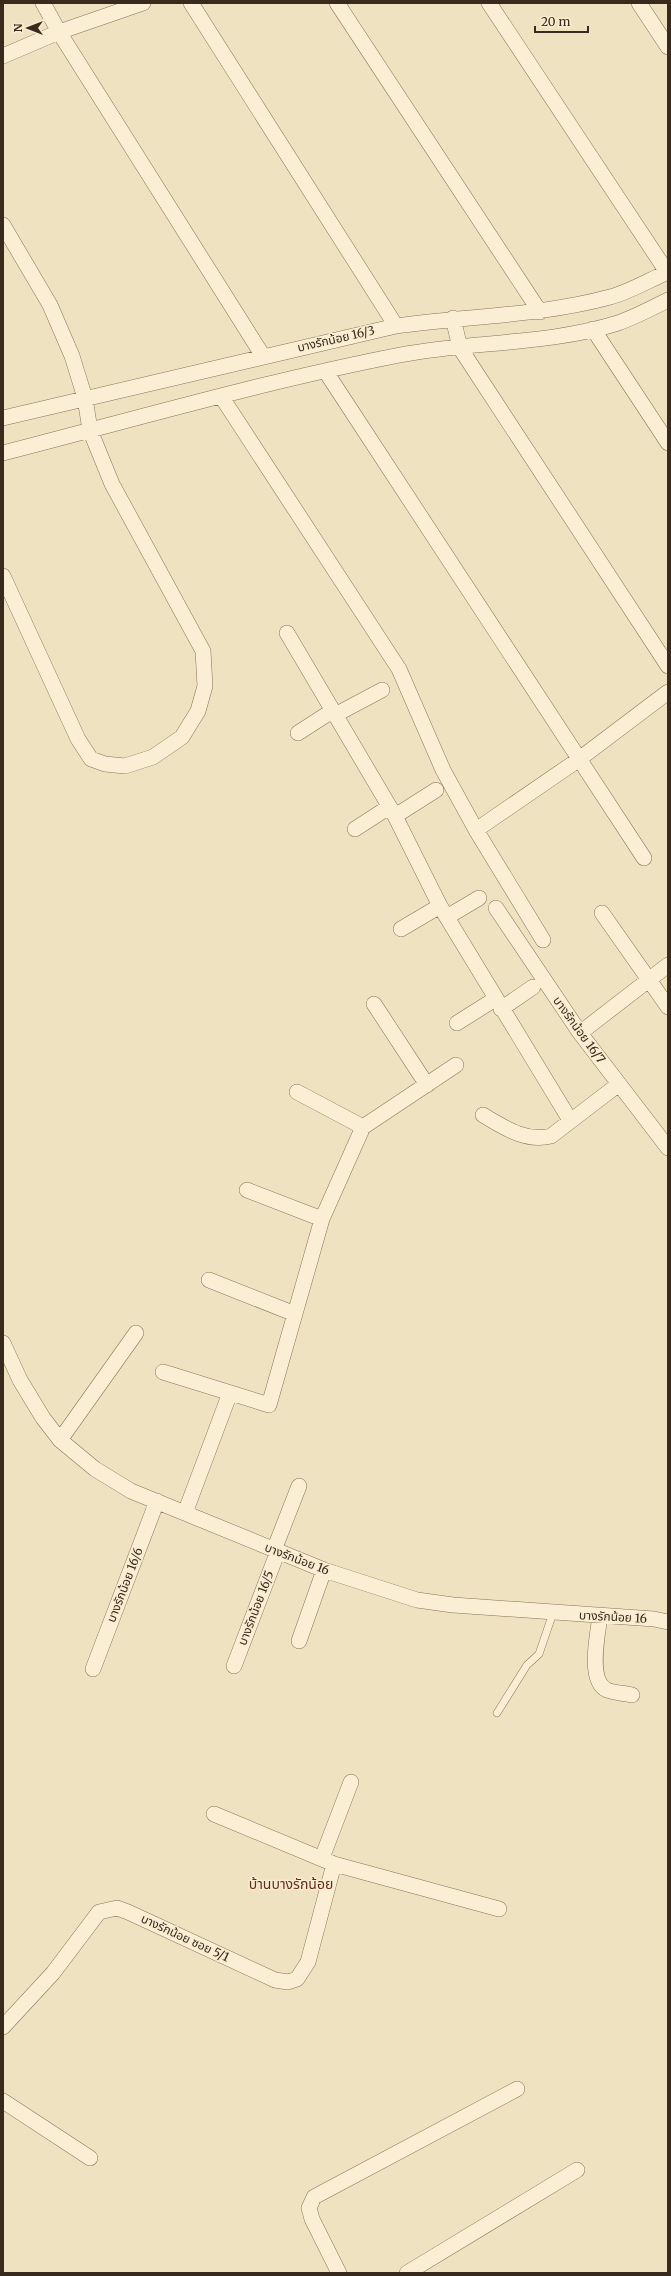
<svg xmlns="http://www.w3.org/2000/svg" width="671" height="2276" font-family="Merriweather,'Noto Sans Thai',serif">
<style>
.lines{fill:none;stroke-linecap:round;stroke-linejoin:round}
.service-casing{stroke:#897258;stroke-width:8}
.minor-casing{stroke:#897258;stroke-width:16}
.service{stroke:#faefd4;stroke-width:7}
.minor{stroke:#faefd4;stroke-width:15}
.labels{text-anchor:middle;stroke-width:3;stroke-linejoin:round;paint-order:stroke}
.street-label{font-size:12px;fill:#382a1c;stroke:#f7ecd0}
.quarter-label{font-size:14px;fill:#662b1a;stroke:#f7ecd0}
</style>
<rect width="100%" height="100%" fill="#efe2c0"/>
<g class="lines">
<defs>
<path id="service" d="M497,1713L527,1665L539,1654L553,1613"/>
<path id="minor" d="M43,3L59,32L263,356
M191,3L396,326
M337,3L540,312
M489,3L667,272
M639,3L668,47
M3,56L59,32L143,3
M3,225L50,305L72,356L85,398L90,430L112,484L203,651L205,686L198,711L182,737L153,757L125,766L105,764L91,759L78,739L3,576
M453,318L460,348L668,666
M593,329L668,443
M326,372L644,858
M221,396L399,669L443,770L476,830L543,940
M3,418L396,326C467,316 540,316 610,297C629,292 649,280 668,272
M3,453C135,419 266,381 400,355C472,341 548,345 618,323C635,317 652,308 668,300
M287,633L395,816L440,906L570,1120
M335,715L382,690
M298,733L332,711
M395,816L436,790
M355,829L389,807
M476,830L578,760L668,692
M496,908L580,1033L668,1148
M602,913L668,1007
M447,917L479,898
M401,929L440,906
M374,1004L427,1085
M501,1009L533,987
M457,1023L495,999
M580,1033L668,965
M297,1092L363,1127
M483,1115C505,1128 525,1142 551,1136L619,1084
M247,1190L322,1219
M209,1280L295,1314
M3,1343L20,1380L43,1418L60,1440L95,1469L131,1491L324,1570L417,1600L453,1605L654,1619L668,1622
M163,1372L269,1405L322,1219L363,1127L456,1065
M60,1440L136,1333
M185,1513L230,1393
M274,1550L299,1486
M600,1616C598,1633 587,1681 607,1690C614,1693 624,1693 632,1695
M299,1641L324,1570
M234,1666L278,1551
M93,1669L157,1501
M214,1814L334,1864L499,1909
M322,1858L351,1782
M3,2027L53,1973L99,1912L117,1908L128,1912L275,1980L288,1982L297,1979L308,1962L334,1864
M3,2101L90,2158
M339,2273L312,2219L309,2208L314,2197L517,2089
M407,2273L577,2170"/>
</defs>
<use href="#service" class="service-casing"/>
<use href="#minor" class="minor-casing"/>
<use href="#service" class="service"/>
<use href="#minor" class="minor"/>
</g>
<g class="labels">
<g class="street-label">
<text transform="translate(336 339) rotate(-13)" y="4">บางรักน้อย 16/3</text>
<text transform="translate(579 1030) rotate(54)" y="4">บางรักน้อย 16/7</text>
<text transform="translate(297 1559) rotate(21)" y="4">บางรักน้อย 16</text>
<text transform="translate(125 1585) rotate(-69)" y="4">บางรักน้อย 16/6</text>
<text transform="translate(256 1608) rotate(-69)" y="4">บางรักน้อย 16/5</text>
<text transform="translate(613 1617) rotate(3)" y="4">บางรักน้อย 16</text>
<text transform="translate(185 1938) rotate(25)" y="4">บางรักน้อย ซอย 5/1</text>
</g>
<g class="quarter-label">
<text x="291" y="1889">บ้านบางรักน้อย</text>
</g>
</g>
<rect width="671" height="2276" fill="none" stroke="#382a1c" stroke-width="8"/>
<g transform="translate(28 28) rotate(270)" stroke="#f7ecd0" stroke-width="3" paint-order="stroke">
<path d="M0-3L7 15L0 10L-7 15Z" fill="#382a1c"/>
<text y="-6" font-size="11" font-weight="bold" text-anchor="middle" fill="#382a1c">N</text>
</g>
<path d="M535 26v6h53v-6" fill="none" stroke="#382a1c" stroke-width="2"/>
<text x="541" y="26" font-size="12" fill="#382a1c" stroke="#f7ecd0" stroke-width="3" paint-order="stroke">20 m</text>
</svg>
